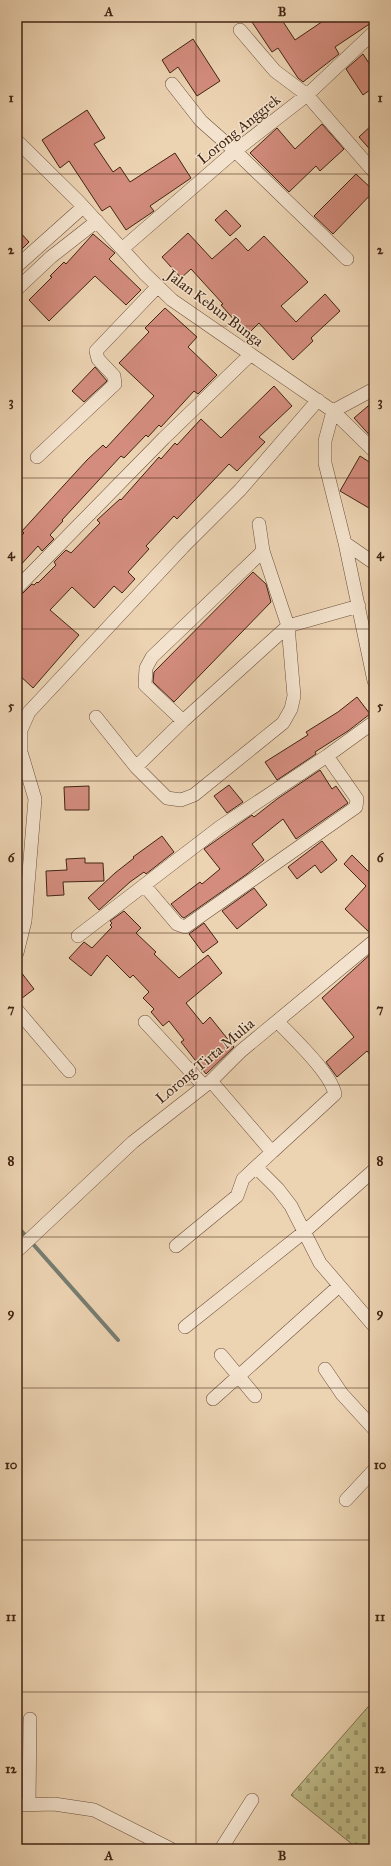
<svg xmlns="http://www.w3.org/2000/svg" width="391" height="1866" font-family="'IM FELL Great Primer',serif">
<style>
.cemetery{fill:url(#cemetery-stones);stroke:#80704e}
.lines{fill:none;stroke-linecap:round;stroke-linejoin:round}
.stream{stroke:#767d72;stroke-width:4}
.building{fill:#d38c7d;stroke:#412513}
.minor-casing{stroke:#6c503b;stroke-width:14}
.minor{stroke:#f3e2cd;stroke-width:13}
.grid{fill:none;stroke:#412513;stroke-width:1;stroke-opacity:0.55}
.labels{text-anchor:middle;stroke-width:3;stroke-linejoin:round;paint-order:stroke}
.street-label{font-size:15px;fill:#412513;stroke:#f3e2cd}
.neatline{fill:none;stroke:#412513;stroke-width:1.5}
.grid-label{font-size:13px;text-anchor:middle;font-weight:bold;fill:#412513}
</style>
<defs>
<pattern id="cemetery-stones" width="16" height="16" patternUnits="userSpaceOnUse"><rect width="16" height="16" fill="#bebb88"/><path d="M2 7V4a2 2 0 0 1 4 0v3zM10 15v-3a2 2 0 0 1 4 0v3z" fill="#9c986e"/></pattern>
</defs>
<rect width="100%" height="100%" fill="#ecd3b2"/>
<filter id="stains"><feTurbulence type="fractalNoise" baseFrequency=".005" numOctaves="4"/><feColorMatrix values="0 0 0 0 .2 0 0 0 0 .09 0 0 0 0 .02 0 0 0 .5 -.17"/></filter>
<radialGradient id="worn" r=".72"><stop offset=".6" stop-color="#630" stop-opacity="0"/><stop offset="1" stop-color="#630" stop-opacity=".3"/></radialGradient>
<path class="cemetery" d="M374,1700V1849H358L291,1795Z"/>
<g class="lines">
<path class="stream" d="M17,1226L118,1340"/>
</g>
<path class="building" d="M260,17H280L295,40L329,17H374V21L335,47L339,54L303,82L298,78L278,48L272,52L252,22Z
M193,39L220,81L197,96L178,67L170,73L162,60Z
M363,54L374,71V87L363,95L346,69Z
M87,110L105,138L94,144L113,172L120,167L130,182L175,153L191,178L150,206L154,211L126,230L110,206L102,211L69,161L60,168L42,140Z
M374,123V154L359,137Z
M322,124L344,149L320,171L316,166L289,192L250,153L277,128L295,149Z
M356,174L374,191L333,234L314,216Z
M226,210L241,226L230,236L215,220Z
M17,229L29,242L17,254Z
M188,233L212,259L236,238L248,251L264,236L308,282L281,306L296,322L325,294L340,311L311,338L313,341L293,360L259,323L245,337L233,324L236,322L221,305L223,304L191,269L181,278L162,257Z
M93,234L115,253L109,259L141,290L126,305L95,276L49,321L29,300L52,277L50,276L64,262L66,264Z
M165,308L197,337L188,347L217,375L198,394L194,391L161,427L159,425L148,437L146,435L124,458L121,456L62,520L63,521L50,535L54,539L42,551L38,546L17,569L21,572L17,577V540L24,533L22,531L87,460L103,445L106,448L154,396L119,363L149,332L145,328Z
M95,367L107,381L84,402L72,391Z
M274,386L292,406L259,437L265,442L237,471L229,464L177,519L174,516L146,546L149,549L128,572L135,579L122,593L114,586L94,608L72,587L50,610L79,635L33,688L17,673V596L22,594L32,584L34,585L37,582L38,583L56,565L54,562L66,550L71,553L100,523L97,520L120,499L121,500L159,457L161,459L175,443L177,445L201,419L221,438Z
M374,401V440L354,418Z
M360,456L374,465V511L340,491Z
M253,572L266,584L271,602L174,702L153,682L154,672Z
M357,697L370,714L348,731L315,752L316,754L277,780L265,762L308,735L306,732L338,712Z
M320,770L332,789L336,786L348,803L296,839L283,819L252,844L264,860L247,874L184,918L182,917L171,904L200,882L202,884L220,869L204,849L252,815L254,817L277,799Z
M229,785L243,802L227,813L214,796Z
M89,786V810H65L64,787Z
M162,836L174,852L146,874L144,872L130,882L99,910L88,898L115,873L134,858L133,857Z
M322,841L337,860L321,873L315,865L297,879L288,867Z
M352,855L374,877V933L371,934L345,909L366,886L344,864Z
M85,858V863H103L104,881L63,882L64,895L47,896L46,871L67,870L66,859Z
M254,888L267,905L237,929L222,911Z
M124,911L141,928L136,933L156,952L154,954L179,978L208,955L222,973L186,1003L203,1024L210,1017L234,1047L206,1074L181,1042L184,1040L169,1021L163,1026L151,1012L154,1009L143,998L149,992L133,975L130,978L107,955L91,976L69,958L84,942L92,948L112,927L110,925L112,923L110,921Z
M204,923L218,942L203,953L189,934Z
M374,951V1059L367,1051L337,1077L326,1062L354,1037L322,998Z
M17,967L34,989L17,1002Z"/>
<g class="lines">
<defs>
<path id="minor" d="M240,30L275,71L307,95L374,172
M172,84L201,121L235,151L347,259
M17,141L78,201L145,274L172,300L333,411L374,451
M122,249L235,151L307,95L374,32
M17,266L83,207
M17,289L51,257L97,221
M374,389L333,411L325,441V463L345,543L374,681
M37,457L115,384L114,376L98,359L96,351L158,286
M259,524L263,551
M345,543L374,563
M17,588L164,438L250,355
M96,717L136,767L167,798L181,800L194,795L283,723L291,709L294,696L288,626L183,721L136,767
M183,721L145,685L146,668L152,657L263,551L288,626L359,606
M144,885L177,924L185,927L356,807L357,799L327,756
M78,936L220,827L327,756L374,722
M17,953L25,921L35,799L21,752V730L29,712L183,547L240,490L318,400
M17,1010L69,1071
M145,1022L204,1086
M211,1081L272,1152L335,1094C330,1072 294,1039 278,1022
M256,1167L278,1189L291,1206L320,1263L374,1326
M176,1246L237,1196L243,1179L272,1152
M17,1251L133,1142L211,1081L241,1051L374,941
M185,1327L304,1232L374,1170
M221,1355L255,1396
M325,1369L342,1394L374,1429
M213,1399L339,1286
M346,1500L374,1470
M29,1804L30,1719
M17,1805L54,1804L94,1810L171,1849
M221,1849L252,1800"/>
</defs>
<use href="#minor" class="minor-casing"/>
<use href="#minor" class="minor"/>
</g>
<path class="grid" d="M196,17V1849M17,174H374M17,326H374M17,478H374M17,629H374M17,781H374M17,933H374M17,1085H374M17,1237H374M17,1388H374M17,1540H374M17,1692H374"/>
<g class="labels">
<g class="street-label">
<text transform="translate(239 129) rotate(-39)" y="5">Lorong Anggrek</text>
<text transform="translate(215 308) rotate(37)" y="5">Jalan Kebun Bunga</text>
<text transform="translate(205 1061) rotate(-40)" y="5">Lorong Tirta Mulia</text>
</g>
</g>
<rect width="391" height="1866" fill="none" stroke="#ecd3b2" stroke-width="44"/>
<rect x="22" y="22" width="347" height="1822" class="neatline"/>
<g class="grid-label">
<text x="109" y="16">A</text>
<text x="282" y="16">B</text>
<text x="11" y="102">1</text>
<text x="380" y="102">1</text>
<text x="11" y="254">2</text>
<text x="380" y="254">2</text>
<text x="11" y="406">3</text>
<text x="380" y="406">3</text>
<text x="11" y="558">4</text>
<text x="380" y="558">4</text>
<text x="11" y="710">5</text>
<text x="380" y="710">5</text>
<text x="11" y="862">6</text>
<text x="380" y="862">6</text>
<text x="11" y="1013">7</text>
<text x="380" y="1013">7</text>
<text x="11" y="1165">8</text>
<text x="380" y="1165">8</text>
<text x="11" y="1317">9</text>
<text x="380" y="1317">9</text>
<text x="11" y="1469">10</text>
<text x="380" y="1469">10</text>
<text x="11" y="1621">11</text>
<text x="380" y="1621">11</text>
<text x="11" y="1773">12</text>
<text x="380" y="1773">12</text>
<text x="109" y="1860">A</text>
<text x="282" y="1860">B</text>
</g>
<rect width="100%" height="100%" filter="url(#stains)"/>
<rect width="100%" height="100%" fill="url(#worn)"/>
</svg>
